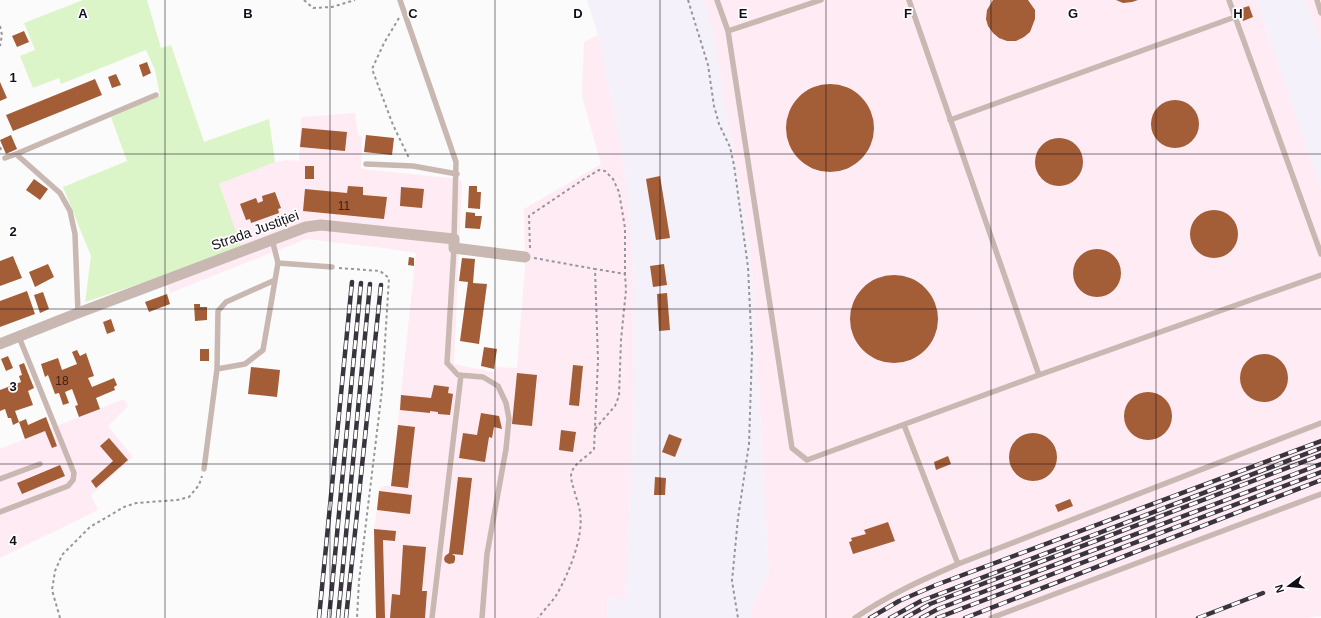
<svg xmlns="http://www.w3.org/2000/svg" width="1321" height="618" font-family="Arial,sans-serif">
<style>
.built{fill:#f5f1fa}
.industrial{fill:#ffebf3}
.green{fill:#dbf5c8}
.building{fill:#a35d37}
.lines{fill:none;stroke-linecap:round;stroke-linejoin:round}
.path{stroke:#97959a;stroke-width:2;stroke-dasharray:3 3;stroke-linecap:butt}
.service{stroke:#c9b7b2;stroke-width:5.5}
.minor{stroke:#c9b7b2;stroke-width:11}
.rail-casing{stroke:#39343e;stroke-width:4.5}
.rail{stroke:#fff;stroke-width:3;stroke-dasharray:9;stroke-linecap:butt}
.grid{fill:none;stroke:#140e1a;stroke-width:1;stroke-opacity:0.55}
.labels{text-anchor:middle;stroke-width:3.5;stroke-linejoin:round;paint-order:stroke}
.number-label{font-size:12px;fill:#382221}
.street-label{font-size:14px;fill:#140e1a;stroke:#fff}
.grid-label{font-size:13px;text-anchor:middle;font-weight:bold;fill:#140e1a;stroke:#fff;stroke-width:3.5;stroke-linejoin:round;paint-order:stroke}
</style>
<rect width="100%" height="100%" fill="#fbfbfb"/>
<path class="built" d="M587,0H704L713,29L751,252L769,572L753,606L751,618H607L608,597L625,599L632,460L634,291L630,226L623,158L598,35Z
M1256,0H1306L1321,43V189Z"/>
<path class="industrial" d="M704,0H1256L1321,189V616L1306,618H751L753,606L769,572L751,252L713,30Z
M1306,0H1321V43Z
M598,35L623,158L630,226L634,291L632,460L625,600L608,597L607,618H376L374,529L380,488L385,486H391L416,253L384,248L306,239L170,293L164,276L219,184L275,162L288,160L299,161L301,117L355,113L358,135L362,136L361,169L450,178L462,181L454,364L494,372L495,367L517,368L525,268L524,209L601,164L583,100L582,90L584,42Z
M124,399L128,406L108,426L133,457L91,495L98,510L0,558V449Z"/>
<path class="green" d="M83,0H147L161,48L171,45L204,142L269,119L275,162L219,184L241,246L164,276L85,302L91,256L63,187L127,161L111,117L160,96L155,70L146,50L61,84L59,78L33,88L20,56L35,50L24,23Z"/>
<path class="building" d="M993,0H1028L1035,10V19L1030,32L1024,37L1016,41H1007L999,38L993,33L988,26L986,19L987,10Z
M1116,0H1138L1132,2L1123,3Z
M1249,6L1253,17L1243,21L1239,9Z
M24,31L29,42L17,47L12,36Z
M147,62L151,73L143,77L139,65Z
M116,74L121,85L112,88L108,77Z
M95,79L102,95L13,131L6,115Z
M0,82L7,98L0,101Z
M786 128a44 44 0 1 1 88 0a44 44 0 1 1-88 0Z
M1151 124a24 24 0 1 1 48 0a24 24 0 1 1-48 0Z
M302,128L347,132L345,151L300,147Z
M11,135L17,149L6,154L0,140Z
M366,135L394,138L392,155L364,152Z
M1035 162a24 24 0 1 1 48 0a24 24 0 1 1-48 0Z
M305,166H314V179H305Z
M660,176L670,238L656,240L646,179Z
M34,179L48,189L40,200L26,190Z
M348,186L363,187V195L387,197L384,219L303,211L305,189L347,193Z
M469,186H477V192H481L480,209L468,208Z
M401,187L424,189L422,208L400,206Z
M275,192L281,208L278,209L279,213L251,223L250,219L246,220L240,204L256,198L258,203L263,201L262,196Z
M1190 234a24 24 0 1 1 48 0a24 24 0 1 1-48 0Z
M466,212L475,213V216H482L480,229L465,228Z
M1073 273a24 24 0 1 1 48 0a24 24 0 1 1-48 0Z
M13,256L22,278L0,286V261Z
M409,257L414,258V266L408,265Z
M462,258L475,259L473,283L487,284L479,344L460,341L468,282L459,281Z
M48,264L54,277L35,287L29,272Z
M664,264L667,285L653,287L650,266Z
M850 319a44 44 0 1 1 88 0a44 44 0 1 1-88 0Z
M27,291L35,314L0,327V301Z
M43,292L49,309L40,313L34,295Z
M667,293L670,330L659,331L657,294Z
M167,294L170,304L149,312L145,302Z
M194,304H200V307H207V320L195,321Z
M111,319L115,331L107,334L103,322Z
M484,347L497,349L494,369L481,366Z
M200,349H209V361H200Z
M77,350L80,356L86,353L94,376L88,378L92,387L114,378L117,385L114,387L115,390L96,398L100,409L79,417L75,406L78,405L72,389L65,392L69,403L63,405L59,393L55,394L48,375L45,377L41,364L58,358L62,370L77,364L72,352Z
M1240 378a24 24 0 1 1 48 0a24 24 0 1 1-48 0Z
M8,356L13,368L6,371L1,359Z
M24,363L34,388L28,391L33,405L15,411L19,422L26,419L28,425L46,417L57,446L52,448L45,431L25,439L19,422L13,425L11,418H8L5,409L0,411V390L21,382L19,376L22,375L19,365Z
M573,365L583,366L579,406L569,405Z
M251,367L280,370L277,397L248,394Z
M517,373L537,375L532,426L512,424Z
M434,385L449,387L448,393L453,394L450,415L438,414V412L430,411V413L400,410L401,395L431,398Z
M1124 416a24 24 0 1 1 48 0a24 24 0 1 1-48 0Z
M481,413L499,416L502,429L494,427L492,438L489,437L485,462L459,458L463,433L477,435Z
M398,425L415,427L408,488L391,486Z
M561,430L576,432L573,452L559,450Z
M1009 457a24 24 0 1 1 48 0a24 24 0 1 1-48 0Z
M669,434L682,439L675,457L662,452Z
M109,438L128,460L96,488L91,481L113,461L100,446Z
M948,456L951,464L936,470L934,462Z
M60,465L65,476L22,494L17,483Z
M458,477L472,478L463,555L452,554L455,556V560L454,563L449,564L445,562L444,559L445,556L449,553Z
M655,477L666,478L665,495H654Z
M379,491L412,495L410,514L377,510Z
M1070,499L1073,506L1058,512L1055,505Z
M888,522L895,541L853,554L849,542L852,541L851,538L866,534L864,530Z
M374,529L396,531L395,541L383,540L385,618H376Z
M403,545L426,547L422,591H427L425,618H390L392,594L400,595Z"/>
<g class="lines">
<path class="path" d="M304,0L313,8L332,7L355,0
M688,0L708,65L714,106L719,124L730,147L734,165L748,267L752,352L749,444L738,518L732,581L738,618
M399,18L384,43L372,69L393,125L409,158
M0,26L2,35L0,46
M0,147L2,152
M530,248L529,216L584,179L599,170L605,171L613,179L619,192L625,228V274
M534,258L595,269L598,360L594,449C587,458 572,463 571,476C571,484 579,503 580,512C584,536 569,573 557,594C552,602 544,610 538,618
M339,268L380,271L389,278L382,390L359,581L357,618
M595,429L615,406L619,396L621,340L626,290L625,274L595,269
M60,618L52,590L55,571L62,555L90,527L124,507L136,503L177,500L189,497L199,485L202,476"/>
<path class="service" d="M400,0L456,162L454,239
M717,0L728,31L792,448L807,460L1039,375L1321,275
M909,0L1039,375
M1229,0L1321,254
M1317,0L1321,13
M728,31L821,0
M950,120L1235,17
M5,158L16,154
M366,164L413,166L457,174
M454,248L447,363L458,375L483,377L498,386L506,403L509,419L506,449L487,554L482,618
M278,263L332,267
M78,313L75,234L70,211L60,193L16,154L156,95
M217,369L245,364L263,350L278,263L272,239
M904,425L958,564L1321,423
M204,469L217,369L218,311L226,302L275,280
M0,479L40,464
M0,512L68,486L73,480L74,473L19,337
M432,618L461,375
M855,618C888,595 922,580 958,564
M991,618L1321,494"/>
<path class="minor" d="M0,344L78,313L306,227L321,225L454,239V248L525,257"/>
<defs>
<path id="rail" d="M319,618L352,282
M329,618L361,283
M338,618L370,284
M346,618L381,285
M870,618L899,601L936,585L1321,441
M890,618L921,601L1321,448
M905,618L930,604L1321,455
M921,618L938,609L1321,464
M937,618L1321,472
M965,618L1321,480
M1198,618L1263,593"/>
</defs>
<use href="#rail" class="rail-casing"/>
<use href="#rail" class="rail"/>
</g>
<path class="grid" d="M165,0V618M330,0V618M495,0V618M660,0V618M826,0V618M991,0V618M1156,0V618M0,154H1321M0,309H1321M0,464H1321"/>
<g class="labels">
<g class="number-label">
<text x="344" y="210">11</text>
<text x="62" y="385">18</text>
</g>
<g class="street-label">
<text transform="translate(255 230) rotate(-20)" y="5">Strada Justiției</text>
</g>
</g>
<g class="grid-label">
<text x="83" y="18">A</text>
<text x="248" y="18">B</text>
<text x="413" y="18">C</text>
<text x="578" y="18">D</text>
<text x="743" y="18">E</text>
<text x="908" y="18">F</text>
<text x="1073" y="18">G</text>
<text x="1238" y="18">H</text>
<text x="13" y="82">1</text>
<text x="13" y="236">2</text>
<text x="13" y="391">3</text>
<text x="13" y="545">4</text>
</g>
<g transform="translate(1289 586) rotate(254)" stroke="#ffffff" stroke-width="3" paint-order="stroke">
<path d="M0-3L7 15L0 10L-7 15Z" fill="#140e1a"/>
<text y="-6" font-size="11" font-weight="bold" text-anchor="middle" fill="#140e1a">N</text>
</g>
</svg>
